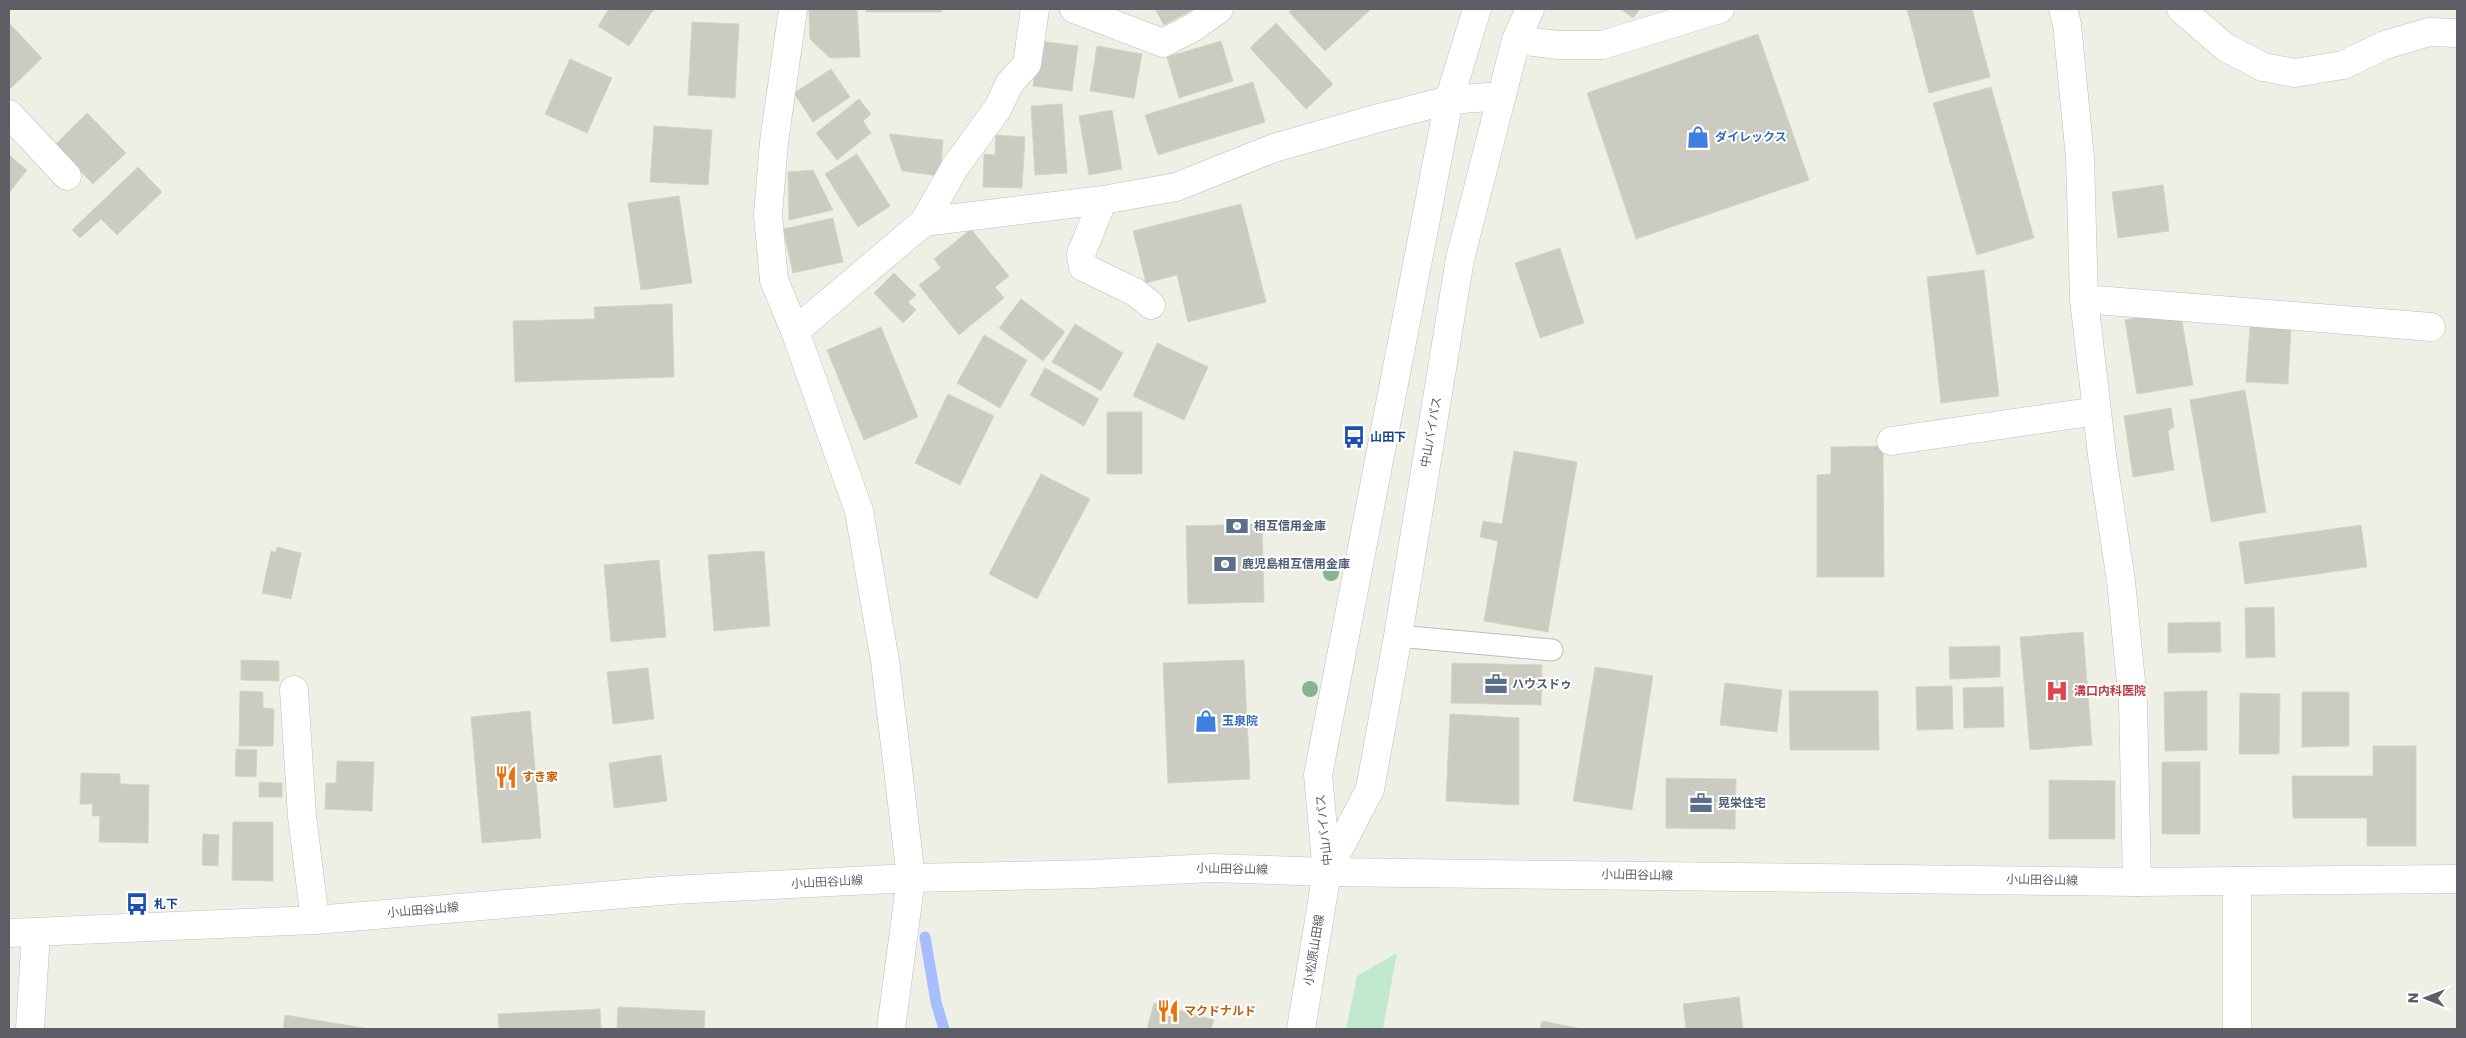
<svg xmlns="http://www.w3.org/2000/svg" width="2466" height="1038" font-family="Poppins,'Noto Sans JP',sans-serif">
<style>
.green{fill:#c1e9cd}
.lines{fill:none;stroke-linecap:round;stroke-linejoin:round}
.stream{stroke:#a6beff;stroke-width:11}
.building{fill:#cbcbc1;stroke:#d5d5c3}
.service-casing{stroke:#bdbdc4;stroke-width:23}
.minor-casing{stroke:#bdbdc4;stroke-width:29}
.tertiary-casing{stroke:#bdbdc4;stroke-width:29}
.secondary-casing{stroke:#bfc0c9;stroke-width:29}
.service{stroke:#fff;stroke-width:21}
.minor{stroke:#fff;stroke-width:28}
.tertiary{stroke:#fff;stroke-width:28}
.secondary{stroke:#fff;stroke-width:28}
.tree{fill:#86b491}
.labels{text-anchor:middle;stroke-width:4;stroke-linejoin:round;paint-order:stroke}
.shop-label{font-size:12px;font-weight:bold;fill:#366cbe;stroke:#fff;text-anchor:start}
.street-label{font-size:12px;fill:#5d5e66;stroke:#fff}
.transit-label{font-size:12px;font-weight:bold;fill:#164399;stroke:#fff;text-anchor:start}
.service-label{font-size:12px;font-weight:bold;fill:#4e5e75;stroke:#fff;text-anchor:start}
.health-label{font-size:12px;font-weight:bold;fill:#be3a42;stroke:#fff;text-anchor:start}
.food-label{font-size:12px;font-weight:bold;fill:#c56008;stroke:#fff;text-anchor:start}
</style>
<rect width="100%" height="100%" fill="#eff0e5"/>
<path class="green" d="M1397,953L1383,1029H1346L1357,976Z"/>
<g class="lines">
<path class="stream" d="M925,937L936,1002L944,1029"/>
</g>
<path class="building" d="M609,9H654L629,46L598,26Z
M809,9H857L860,57L830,58L810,39Z
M866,9H941V12H866Z
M1155,9H1194L1164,25Z
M1293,9H1371L1325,51L1289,12Z
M1621,9H1640L1633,18Z
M1907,9H1972L1990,77L1929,93Z
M692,22L739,24L735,98L688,95Z
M9,23L42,58L9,90Z
M1276,23L1333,84L1306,109L1250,48Z
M1758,34L1809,180L1636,239L1587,93Z
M1039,41L1078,46L1072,91L1033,86Z
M1221,41L1233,81L1179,98L1167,57Z
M1097,46L1142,54L1134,98L1090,91Z
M570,59L612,78L587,133L545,114Z
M831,69L850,97L813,122L794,93Z
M1253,82L1265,122L1158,155L1145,115Z
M1991,87L2034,238L1977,255L1933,103Z
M859,99L871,114L863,121L871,133L837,160L816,133Z
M1062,104L1067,173L1035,175L1031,106Z
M1112,110L1122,169L1089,175L1079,116Z
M87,113L126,153L93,184L55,145Z
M654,126L712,130L708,185L650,182Z
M889,134L943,140L940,176L902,171Z
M996,135L1025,137L1022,188L983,187L984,154L995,155Z
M857,154L890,206L858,227L825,174Z
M9,155L27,170L9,193Z
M138,167L162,192L117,235L101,219L80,238L72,230Z
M813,170L833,210L789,220L788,172Z
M2163,185L2169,231L2118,238L2112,192Z
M679,196L692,283L641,290L628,203Z
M1241,204L1266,302L1188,322L1177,275L1146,283L1133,231Z
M833,218L843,262L793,273L783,229Z
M971,229L1009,276L995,287L1004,298L959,335L919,285L941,268L934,259Z
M1560,248L1584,323L1540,338L1515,263Z
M1984,270L1999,396L1941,403L1927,277Z
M894,273L916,295L908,302L916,310L903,323L874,293Z
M1021,299L1065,332L1043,361L999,328Z
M672,304L674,377L515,382L513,321L595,319L594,307Z
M2180,310L2193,385L2137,394L2125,320Z
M1075,324L1123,353L1101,391L1052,362Z
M2250,326L2291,328L2288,384L2246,382Z
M881,327L918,417L864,440L827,350Z
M984,335L1027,360L1000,408L957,383Z
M1157,343L1208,367L1184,420L1133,396Z
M1045,368L1099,399L1084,426L1030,395Z
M2245,390L2266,512L2211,522L2190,400Z
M948,394L994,416L960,485L915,463Z
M2171,408L2174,427L2168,431L2174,470L2133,477L2124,416Z
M1107,412H1142V474H1107Z
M1883,446L1884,577H1817V475L1831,474V447Z
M1514,451L1577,462L1548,632L1484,621L1498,541L1480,537L1483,521L1502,524Z
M1041,474L1090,499L1037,599L989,574Z
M1262,524L1264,602L1188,604L1186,526Z
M2361,525L2367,567L2245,584L2239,542Z
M277,547L301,553L291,599L262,593L271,551L276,552Z
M764,551L770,626L714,631L708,555Z
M659,560L666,637L611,642L604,565Z
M2274,607L2275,657L2246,658L2245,608Z
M2220,622L2221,652L2168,653V623Z
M2083,632L2092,745L2030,750L2020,637Z
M2000,646V677L1950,679L1949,647Z
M241,660L279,661V681L241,680Z
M1244,660L1250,779L1168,783L1163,663Z
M1452,663L1542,665L1541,705L1451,703Z
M1595,667L1653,676L1632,810L1573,801Z
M648,668L654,719L613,724L607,672Z
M1725,683L1782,690L1777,732L1720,725Z
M1952,686L1953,729L1917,730L1916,687Z
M2003,687L2004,727L1964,728L1963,688Z
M240,691L263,692V708L274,709L273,746H239Z
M1789,691H1878L1879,750H1790Z
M2207,691V750L2165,751L2164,692Z
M2302,692H2349V746L2302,747Z
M2240,693L2280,694L2279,754H2239Z
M530,711L541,838L482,843L471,717Z
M1450,714L1519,718V805L1446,801Z
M2373,746H2416V846H2367V818H2293L2292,776H2373Z
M236,749L257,750L256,777L235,776Z
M661,755L667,801L614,808L609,763Z
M337,761L374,762L372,811L325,809L326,783H336Z
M2162,762H2200V834H2162Z
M81,773L120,774V784L149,785L148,843L99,842L100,816H92L93,804H80Z
M1666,778L1736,779L1735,829L1666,828Z
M2049,780L2115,781V839H2049Z
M259,782L282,783V797H259Z
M233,822H273V881L232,880Z
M203,834L219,835L218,866L202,865Z
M1739,997L1743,1029H1686L1683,1004Z
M1154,1003L1214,1020L1211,1029H1147Z
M618,1007L705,1011L704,1029H617Z
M600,1009L601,1029H499L498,1014Z
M285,1015L370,1029H283Z
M1542,1021L1582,1029H1540Z"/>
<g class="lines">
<defs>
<path id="service" d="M1398,636L1552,650"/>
<path id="minor" d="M793,9L774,142L768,215L774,280L795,331L859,511L885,661L911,878L891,1029
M1074,9L1163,43L1194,27L1219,9
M2063,9L2067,24L2080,158L2084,299L2102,455L2121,581L2133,702L2137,882
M2181,9L2225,47L2263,67L2295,73L2343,65L2385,45L2429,32L2457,33
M1516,40L1558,45H1602L1720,9
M9,114L67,176
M1103,200L1081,254L1083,267L1135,292L1151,305
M924,222L955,167L998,108L1009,84L1027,64L1035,9
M2084,299L2431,327
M795,331L924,222L1103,200L1176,187L1274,148L1375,119L1449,100L1502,96
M1891,441L2097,411
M294,690L302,816L315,920
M30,1029L36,933
M2237,1029V881"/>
<path id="tertiary" d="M1327,872L1370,789L1398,636L1460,259L1516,40L1530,9
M1301,1029L1327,872L1318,775L1449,100L1477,9"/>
<path id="secondary" d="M9,933L315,920L672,890L911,878L1092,874L1212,868L1327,872L2137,882L2457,879"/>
</defs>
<use href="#service" class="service-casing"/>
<use href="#minor" class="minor-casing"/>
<use href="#tertiary" class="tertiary-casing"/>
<use href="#secondary" class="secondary-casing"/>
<use href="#service" class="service"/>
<use href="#minor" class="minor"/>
<use href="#tertiary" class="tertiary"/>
<use href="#secondary" class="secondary"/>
</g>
<g class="tree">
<circle cx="1331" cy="573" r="8"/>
<circle cx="1310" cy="689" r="8"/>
</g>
<defs>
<symbol id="shop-bare" viewBox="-9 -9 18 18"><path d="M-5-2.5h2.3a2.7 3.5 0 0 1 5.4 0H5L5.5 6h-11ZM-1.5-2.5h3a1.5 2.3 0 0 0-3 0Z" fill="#3f7fe0" stroke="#fff" stroke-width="2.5" paint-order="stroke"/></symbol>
<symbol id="bus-bare" viewBox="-9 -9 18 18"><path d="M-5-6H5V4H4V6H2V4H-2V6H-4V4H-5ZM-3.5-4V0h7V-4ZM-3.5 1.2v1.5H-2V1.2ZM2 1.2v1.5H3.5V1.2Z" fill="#1a4fb4" stroke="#fff" stroke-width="2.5" paint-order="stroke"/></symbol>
<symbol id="bank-bare" viewBox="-9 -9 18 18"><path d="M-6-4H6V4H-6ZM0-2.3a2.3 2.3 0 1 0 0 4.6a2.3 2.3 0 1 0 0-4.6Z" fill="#5c6f8a" stroke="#fff" stroke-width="2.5" paint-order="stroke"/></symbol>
<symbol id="office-bare" viewBox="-9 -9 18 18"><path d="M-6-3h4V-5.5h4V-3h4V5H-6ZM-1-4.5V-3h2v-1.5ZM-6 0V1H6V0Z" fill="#5c6f8a" stroke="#fff" stroke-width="2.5" paint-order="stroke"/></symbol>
<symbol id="hospital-bare" viewBox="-9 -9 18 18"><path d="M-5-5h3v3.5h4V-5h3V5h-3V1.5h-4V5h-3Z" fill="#e0444e" stroke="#fff" stroke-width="2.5" paint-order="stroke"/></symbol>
<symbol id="restaurant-bare" viewBox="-9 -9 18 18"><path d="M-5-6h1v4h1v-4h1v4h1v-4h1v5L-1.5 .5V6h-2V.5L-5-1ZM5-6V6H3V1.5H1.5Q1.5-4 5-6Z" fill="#e8710a" stroke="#fff" stroke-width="2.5" paint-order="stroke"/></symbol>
</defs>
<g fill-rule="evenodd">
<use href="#shop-bare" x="1682" y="121" width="32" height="32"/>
<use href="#bus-bare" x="1338" y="421" width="32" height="32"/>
<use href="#bank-bare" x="1221" y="510" width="32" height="32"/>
<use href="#bank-bare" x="1209" y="548" width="32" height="32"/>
<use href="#office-bare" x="1480" y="668" width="32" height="32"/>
<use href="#hospital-bare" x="2041" y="675" width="32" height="32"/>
<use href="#shop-bare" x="1190" y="705" width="32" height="32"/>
<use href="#restaurant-bare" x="490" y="761" width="32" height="32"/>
<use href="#office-bare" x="1685" y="787" width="32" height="32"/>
<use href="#bus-bare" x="121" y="888" width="32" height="32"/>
<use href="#restaurant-bare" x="1152" y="995" width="32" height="32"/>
</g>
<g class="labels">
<g class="shop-label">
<text x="1715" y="141">ダイレックス</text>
<text x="1222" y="725">玉泉院</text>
</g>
<g class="street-label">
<text transform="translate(1431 432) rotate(-80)" y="4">中山バイパス</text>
<text transform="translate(1324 830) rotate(-96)" y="4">中山バイパス</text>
<text transform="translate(1232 869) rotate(1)" y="4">小山田谷山線</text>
<text transform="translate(1637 875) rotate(1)" y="4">小山田谷山線</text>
<text transform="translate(2042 880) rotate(1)" y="4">小山田谷山線</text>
<text transform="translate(827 882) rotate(-3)" y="4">小山田谷山線</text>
<text transform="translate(423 910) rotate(-5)" y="4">小山田谷山線</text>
<text transform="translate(1314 950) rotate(-81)" y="4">小松原山田線</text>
</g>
<g class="transit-label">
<text x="1370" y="441">山田下</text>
<text x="154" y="908">札下</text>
</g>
<g class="service-label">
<text x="1254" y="530">相互信用金庫</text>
<text x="1242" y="568">鹿児島相互信用金庫</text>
<text x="1512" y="688">ハウスドゥ</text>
<text x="1718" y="807">晃栄住宅</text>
</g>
<g class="health-label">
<text x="2074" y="695">溝口内科医院</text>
</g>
<g class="food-label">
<text x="522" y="781">すき家</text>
<text x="1184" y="1015">マクドナルド</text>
</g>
</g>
<rect width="2466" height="1038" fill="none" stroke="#5d5e66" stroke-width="20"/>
<g transform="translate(2426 998) rotate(271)" stroke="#ffffff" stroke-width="4" paint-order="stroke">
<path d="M0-4L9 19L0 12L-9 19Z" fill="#5d5e66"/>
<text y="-8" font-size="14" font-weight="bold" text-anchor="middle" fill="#5d5e66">N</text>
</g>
</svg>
